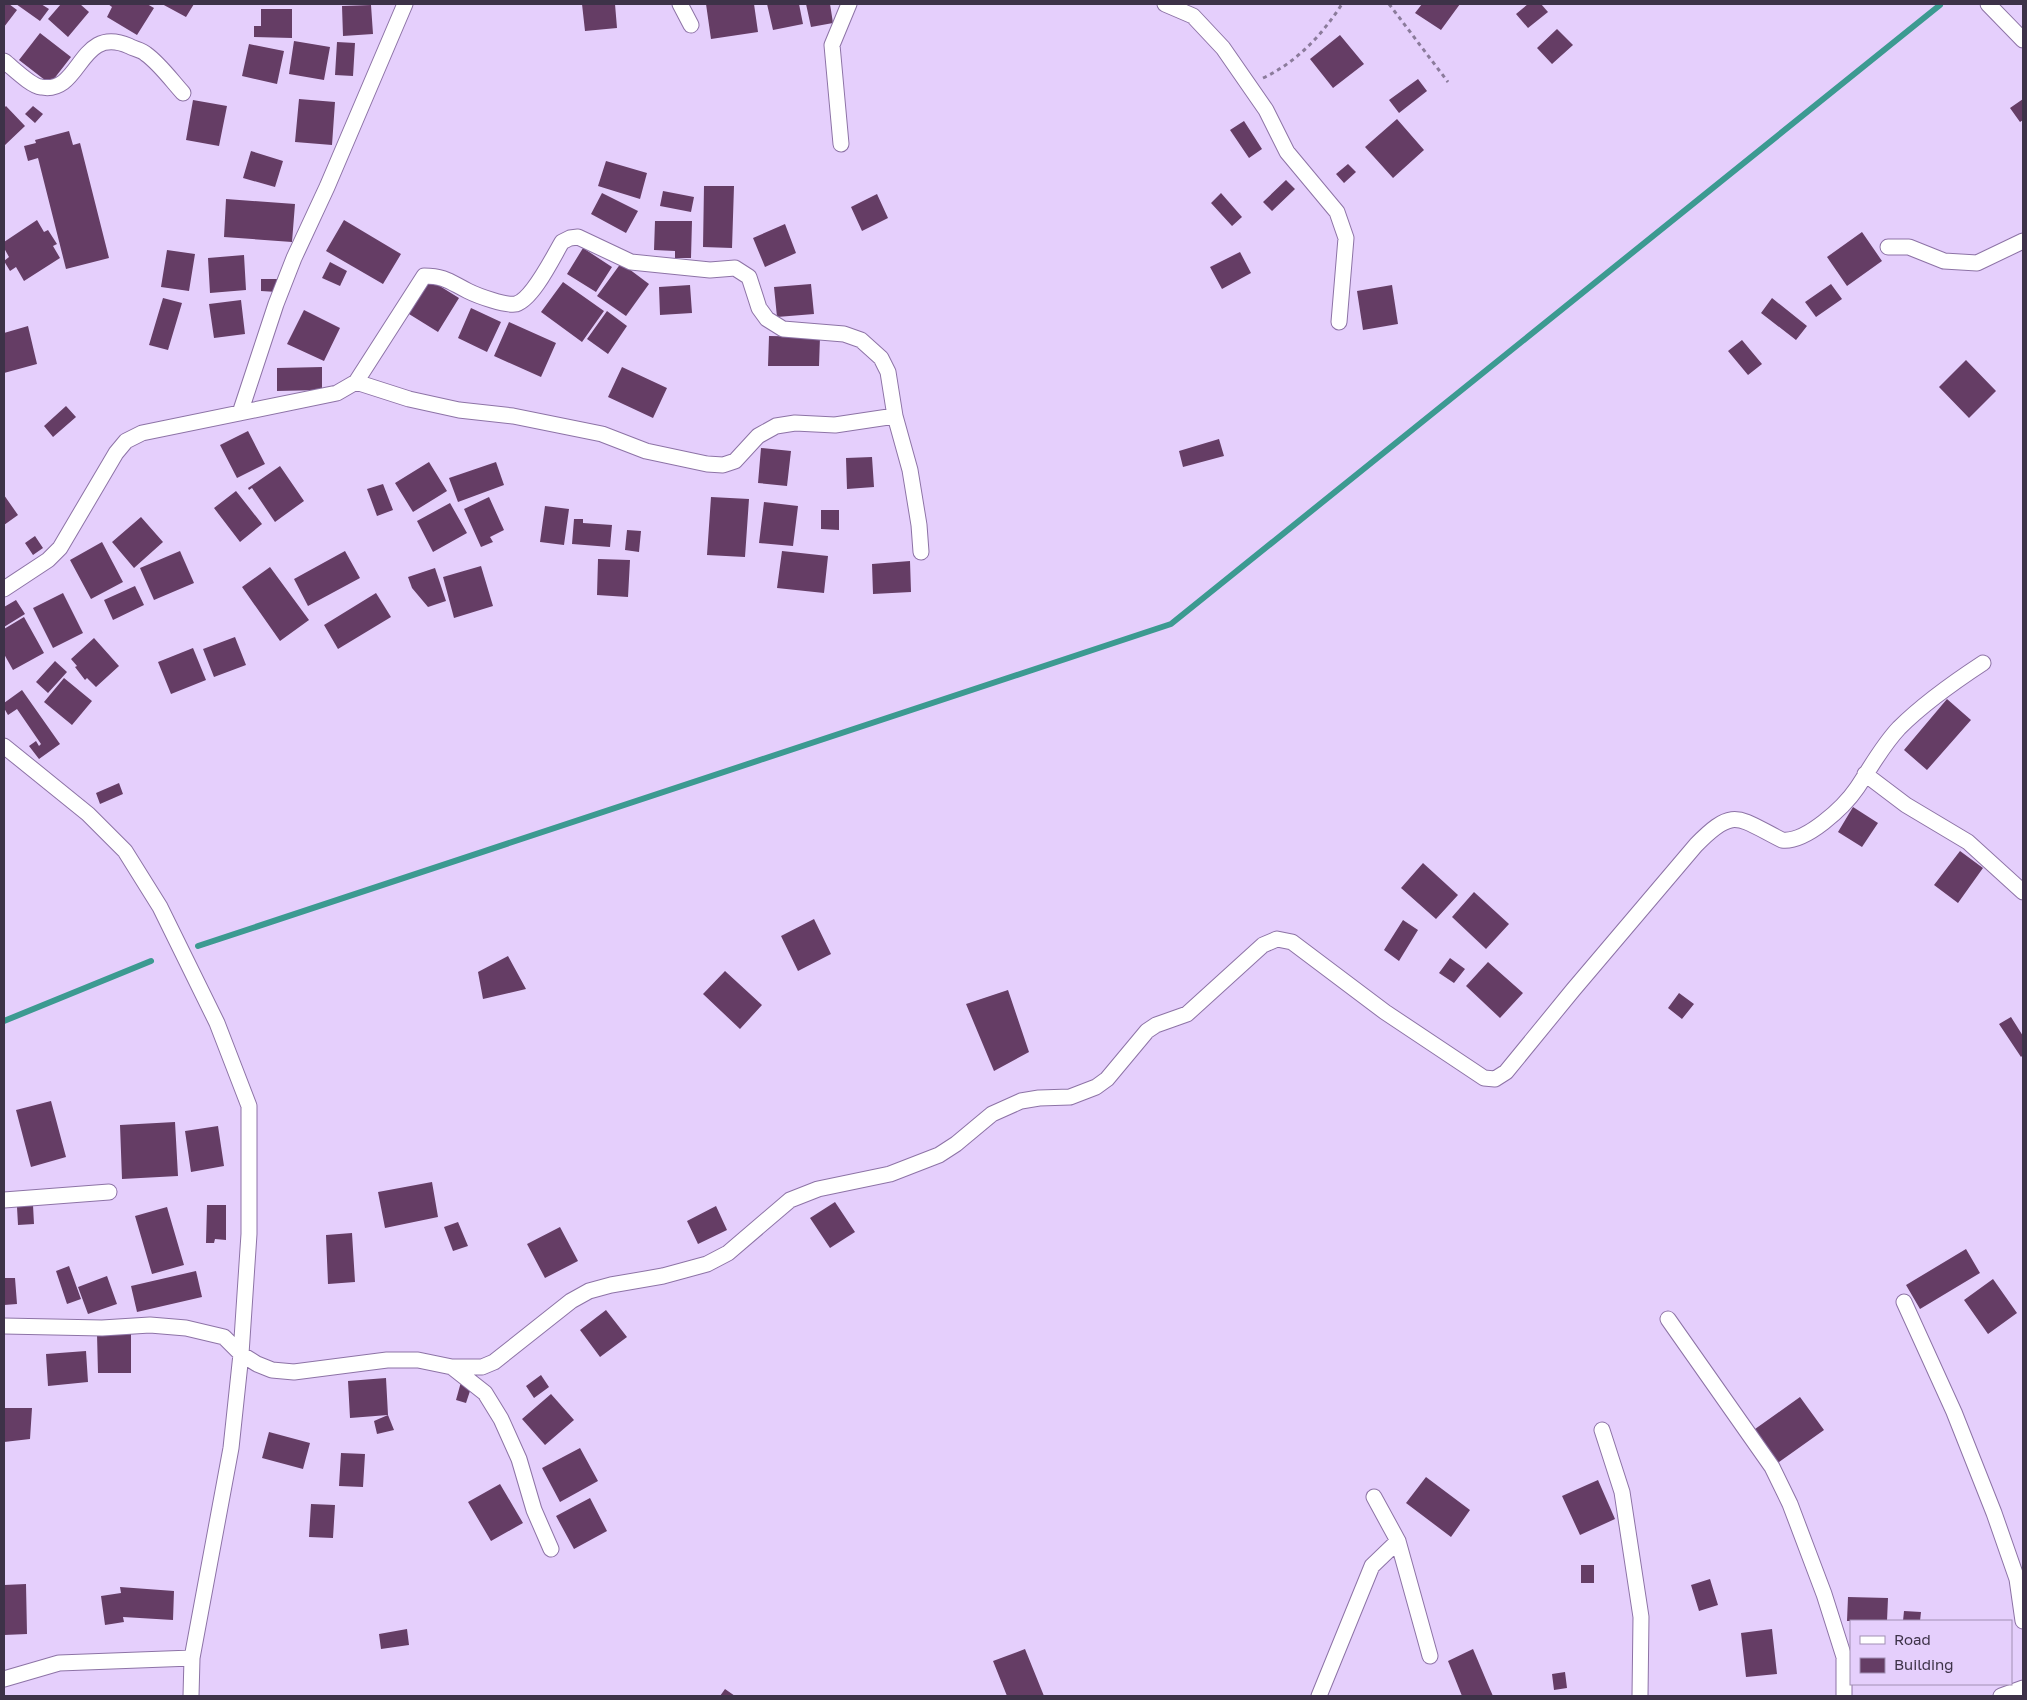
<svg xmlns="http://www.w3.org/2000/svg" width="2027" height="1700" font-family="'Golos Text',sans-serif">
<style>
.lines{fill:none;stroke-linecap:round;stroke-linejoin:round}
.stream{stroke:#3c9a91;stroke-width:6}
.building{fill:#653d65}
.street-casing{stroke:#8d73a6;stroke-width:17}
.path{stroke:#8b7b9b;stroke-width:3;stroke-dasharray:4 4;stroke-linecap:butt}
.street{stroke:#fff;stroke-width:15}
</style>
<rect width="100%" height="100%" fill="#e5cffc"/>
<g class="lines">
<path class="stream" d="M198,946L1171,624L1940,5
M4,1021L151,961"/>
</g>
<path class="building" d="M4,4H9L17,10L4,27Z
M16,4H41L49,9L40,21Z
M61,4H80L89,12L68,37L48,19Z
M108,4H147L154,8L137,35L107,17L112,7Z
M162,4H194L186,17Z
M582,4H615L617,28L585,31Z
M706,4H754L758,32L711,39Z
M767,4H799L803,24L773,30Z
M806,4H830L833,23L811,27Z
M1422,4H1460L1441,30L1415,13Z
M1528,4H1541L1548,12L1528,28L1516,14Z
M371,5L373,34L343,36L342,6Z
M261,9H292V38L254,37V26H261Z
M1557,29L1573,45L1552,64L1537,48Z
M40,33L71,57L50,84L19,60Z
M1340,35L1364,64L1333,88L1310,59Z
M294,41L330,47L324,80L289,74Z
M337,42L355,43L353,76L335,75Z
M249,44L284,51L277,84L242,76Z
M1418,79L1427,91L1399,113L1389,100Z
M299,99L335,102L332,145L295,142Z
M2023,99V120L2020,122L2010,108Z
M193,100L227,106L219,146L186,140Z
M6,106L25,126L4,146V108Z
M33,106L43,114L35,123L25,114Z
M1397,119L1424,150L1393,178L1365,147Z
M1244,121L1262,149L1249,158L1230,130Z
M69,131L73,145L80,143L109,258L66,269L38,158L28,161L24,146L36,143L35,140Z
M251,151L283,161L275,187L243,178Z
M606,161L647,173L640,199L598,186Z
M1348,164L1356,172L1344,183L1336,174Z
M1286,180L1295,189L1272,211L1263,202Z
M704,186H734L732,248L703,247Z
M663,191L694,197L691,212L660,206Z
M602,193L638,211L626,233L591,214Z
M1221,193L1242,217L1232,226L1211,203Z
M877,194L888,218L862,231L851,207Z
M226,199L295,204L292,242L224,237Z
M37,220L44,232L48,230L57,244L53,246L60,258L24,281L16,267L10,271L4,261L9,257L4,248V242Z
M344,220L401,254L383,284L326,251Z
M655,221H692L691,258H675V251L654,250Z
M785,224L796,253L765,267L753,238Z
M1862,232L1882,261L1847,286L1827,257Z
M583,248L612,267L596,292L567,274Z
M167,250L195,254L189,291L161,287Z
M1240,252L1251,273L1222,289L1210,267Z
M244,255L246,290L210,293L208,258Z
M330,262L347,271L340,286L322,278Z
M621,263L649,284L626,316L597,296Z
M261,279H277V292L261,291Z
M430,280L459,298L438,332L409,314Z
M563,282L604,311L582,342L541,312Z
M811,284L814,314L777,317L774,287Z
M1831,284L1842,299L1816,317L1805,302Z
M690,285L692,313L660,315L659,287Z
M1392,285L1398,324L1363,330L1357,291Z
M163,298L182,303L168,350L149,345Z
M1772,298L1807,326L1796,340L1761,313Z
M241,300L245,334L214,338L209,304Z
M471,308L501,322L487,352L458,338Z
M304,310L340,328L324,361L287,344Z
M607,311L627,326L608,354L587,339Z
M509,322L556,343L541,377L494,356Z
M28,326L37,364L4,373V333Z
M769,336L820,337L819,366H768Z
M1742,340L1762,364L1748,375L1728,351Z
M1966,360L1996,391L1969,418L1939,387Z
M322,367V390L277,391V368Z
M622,367L667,388L653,418L608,397Z
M66,406L76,417L53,437L44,426Z
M248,431L265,464L237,478L220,445Z
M1219,439L1224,456L1183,467L1179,451Z
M761,448L791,451L787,486L758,483Z
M872,457L874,487L847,489L846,458Z
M429,462L447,491L413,512L395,483Z
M496,462L504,485L458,502L449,478Z
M280,466L304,501L275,522L252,488L249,490L248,488Z
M383,484L393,510L377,516L367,489Z
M236,491L262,524L240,542L214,508Z
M4,495L18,515L4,525Z
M489,497L504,530L490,537L493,542L481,547L464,509Z
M711,497L749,499L745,557L707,555Z
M764,502L798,506L793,546L759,543Z
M450,503L467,533L433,552L417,521Z
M545,506L569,509L564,545L540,542Z
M821,510H839V530L821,529Z
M141,517L163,542L134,568L112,542Z
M574,519H583V523L612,525L610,547L572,544Z
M627,530L641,531L639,552L625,550Z
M35,536L43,548L33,555L25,543Z
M102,542L123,582L91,599L70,560Z
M180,551L194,583L154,600L140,568Z
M345,551L360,578L308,606L294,579Z
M782,551L828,556L824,593L777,588Z
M598,559L630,560L628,597L597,595Z
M910,561L911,592L873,594L872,564Z
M481,566L493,606L454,618L443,577Z
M270,567L309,620L280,641L242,587Z
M435,568L446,601L428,607L412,588L408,577Z
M135,586L144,605L113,620L104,600Z
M63,593L83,633L53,648L33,608Z
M376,593L391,617L338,649L324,625Z
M16,600L25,614L4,627V607Z
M24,617L44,653L13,670L4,654V629Z
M235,637L246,665L214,677L203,649Z
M94,638L119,666L96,687L87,678L85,680L75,667L77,666L71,659Z
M193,648L206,680L171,694L158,662Z
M55,661L67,672L48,693L36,682Z
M64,678L92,701L72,725L44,702Z
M22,690L60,744L39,759L29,746L36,741L39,746L41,744L17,709L8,715L4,708V703Z
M1947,699L1971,720L1927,770L1904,750Z
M119,783L123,794L100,804L96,793Z
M1853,807L1878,823L1862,847L1838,832Z
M1960,851L1983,868L1958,903L1934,885Z
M1423,863L1458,895L1436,919L1401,888Z
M1474,892L1509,924L1486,949L1452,917Z
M814,919L831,954L798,971L781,936Z
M1403,920L1418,930L1399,961L1384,950Z
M508,956L526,989L483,999L478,972Z
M1450,958L1465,969L1454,983L1439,973Z
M1488,962L1523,993L1500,1018L1466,986Z
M725,971L762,1005L740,1029L703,994Z
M1008,990L1029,1052L994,1071L966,1004Z
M1679,993L1694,1004L1682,1019L1668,1008Z
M2011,1017L2023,1036V1055L2021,1057L1999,1024Z
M51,1101L66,1157L31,1167L16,1110Z
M175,1122L178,1176L122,1179L120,1125Z
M218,1126L224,1166L191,1172L185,1131Z
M432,1182L438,1217L385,1228L378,1192Z
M835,1202L855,1232L830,1248L810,1218Z
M33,1205L34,1224L18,1225L17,1207Z
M207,1205H226V1240L215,1239L214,1243H206Z
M716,1206L727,1230L698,1244L687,1221Z
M167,1207L184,1265L152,1274L135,1216Z
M458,1222L468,1246L453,1251L444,1227Z
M560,1227L578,1261L545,1278L527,1244Z
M352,1233L355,1282L328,1284L326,1235Z
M1966,1249L1980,1273L1920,1309L1906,1285Z
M69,1266L81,1299L67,1304L56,1271Z
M196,1271L202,1297L137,1312L131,1286Z
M107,1276L117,1304L88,1314L78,1287Z
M4,1278H15L17,1304L4,1305Z
M1993,1279L2017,1313L1988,1334L1964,1300Z
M606,1310L627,1337L600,1357L580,1330Z
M131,1333V1373H98L97,1334Z
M86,1351L88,1382L48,1386L46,1354Z
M541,1375L549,1387L534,1398L526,1386Z
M386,1378L388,1415L350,1418L348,1381Z
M461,1382L472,1385L466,1403L456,1400Z
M551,1394L574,1420L545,1445L522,1419Z
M1800,1397L1824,1430L1772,1467L1748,1434Z
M4,1408H32L30,1439L4,1442Z
M388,1415L394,1430L377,1434L374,1421Z
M269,1432L310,1443L303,1469L262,1458Z
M580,1448L598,1481L560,1502L542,1468Z
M341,1453L365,1454L363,1487L339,1486Z
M1426,1477L1470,1510L1451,1537L1406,1503Z
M1598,1480L1615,1519L1580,1535L1562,1496Z
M500,1484L523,1523L491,1541L468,1502Z
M590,1498L607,1531L574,1549L556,1516Z
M311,1504L335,1505L333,1538L309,1537Z
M1581,1565H1594V1583H1581Z
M1710,1579L1718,1605L1699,1611L1691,1585Z
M26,1584L27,1634L4,1635V1585Z
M120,1587L174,1591L173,1620L123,1617L124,1622L105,1625L101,1596L121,1593Z
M1848,1597L1888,1598L1887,1621H1847Z
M1904,1611L1921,1612L1920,1621H1903Z
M407,1629L409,1645L381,1649L379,1634Z
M1772,1629L1777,1674L1746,1677L1741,1633Z
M1025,1649L1044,1696H1007L993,1661Z
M1473,1649L1489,1687L1493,1696H1462L1448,1661Z
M1565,1672L1567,1688L1554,1690L1552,1674Z
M725,1689L735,1696H720Z"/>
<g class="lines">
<defs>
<path id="street" d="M680,4L691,25
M1165,4L1193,16L1223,48L1266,110L1287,152L1337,212L1346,238L1339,322
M1988,4L2023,40
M4,61C13,68 31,86 41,87C82,95 78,24 129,46C134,49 142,50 146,54C160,64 172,81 183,93
M841,144L832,45L849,4
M1888,247H1909L1944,261L1977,263L2023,241
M356,382L409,399L459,410L513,416L602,434L646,451L707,464L723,465L735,461L758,436L776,426L795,423L835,425L895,416
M240,413L276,304L294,258L327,187L405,4
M4,589L48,560L60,548L116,453L126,441L142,433L337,393L356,382L424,276C445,276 450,282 468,291C478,296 506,306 516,304C533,299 553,257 562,242L570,238L578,237L631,262L710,270L735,268L749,277L759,308L767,319L783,329L844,334L861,340L881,358L888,372L895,416L910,470L919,525L921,552
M4,746L88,814L125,851L160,907L217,1023L249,1106V1234L241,1354L231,1448L192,1658L191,1696
M1865,774L1906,805L1968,842L2023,892
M4,1200L109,1192
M1904,1302L1954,1412L1994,1513L2017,1579L2023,1621
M1668,1319L1772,1467L1790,1504L1824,1594L1844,1657V1696
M4,1326L102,1328L150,1325L186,1328L224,1337L241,1354L257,1364L272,1370L294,1372L387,1360H418L452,1367H482L494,1362L571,1301L589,1291L611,1285L663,1276L707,1264L728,1253L790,1200L818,1189L890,1174L939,1155L956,1144L992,1114L1021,1101L1039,1098L1070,1097L1096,1087L1107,1079L1147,1031L1156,1025L1187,1014L1263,945L1277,939L1292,942L1385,1012L1484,1078L1495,1079L1506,1072L1573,990L1696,845C1734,806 1738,818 1782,840C1806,843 1844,807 1857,788C1871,767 1882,746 1899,728C1924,703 1954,682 1983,663
M452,1367L485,1393L501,1419L519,1459L534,1510L551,1549
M1602,1430L1622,1492L1641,1617L1640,1696
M1374,1497L1398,1541L1430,1656
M4,1679L59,1663L192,1658
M1319,1696L1372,1566L1398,1541
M2001,1696L2023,1688"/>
</defs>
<use href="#street" class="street-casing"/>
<path class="path" d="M1389,4L1448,82
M1263,78C1297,62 1322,35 1342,4"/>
<use href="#street" class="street"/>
</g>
<rect width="2027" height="1700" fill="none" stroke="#3d3248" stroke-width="10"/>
<rect x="1850" y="1620" width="162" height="65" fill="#e5cffc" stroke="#a290b4"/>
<rect x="1860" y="1636" width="25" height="8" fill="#ffffff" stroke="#a290b4"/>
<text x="1894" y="1645" font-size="15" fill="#3d3248">Road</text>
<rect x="1860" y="1658" width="25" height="15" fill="#653d65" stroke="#a290b4"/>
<text x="1894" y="1670" font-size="15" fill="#3d3248">Building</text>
</svg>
